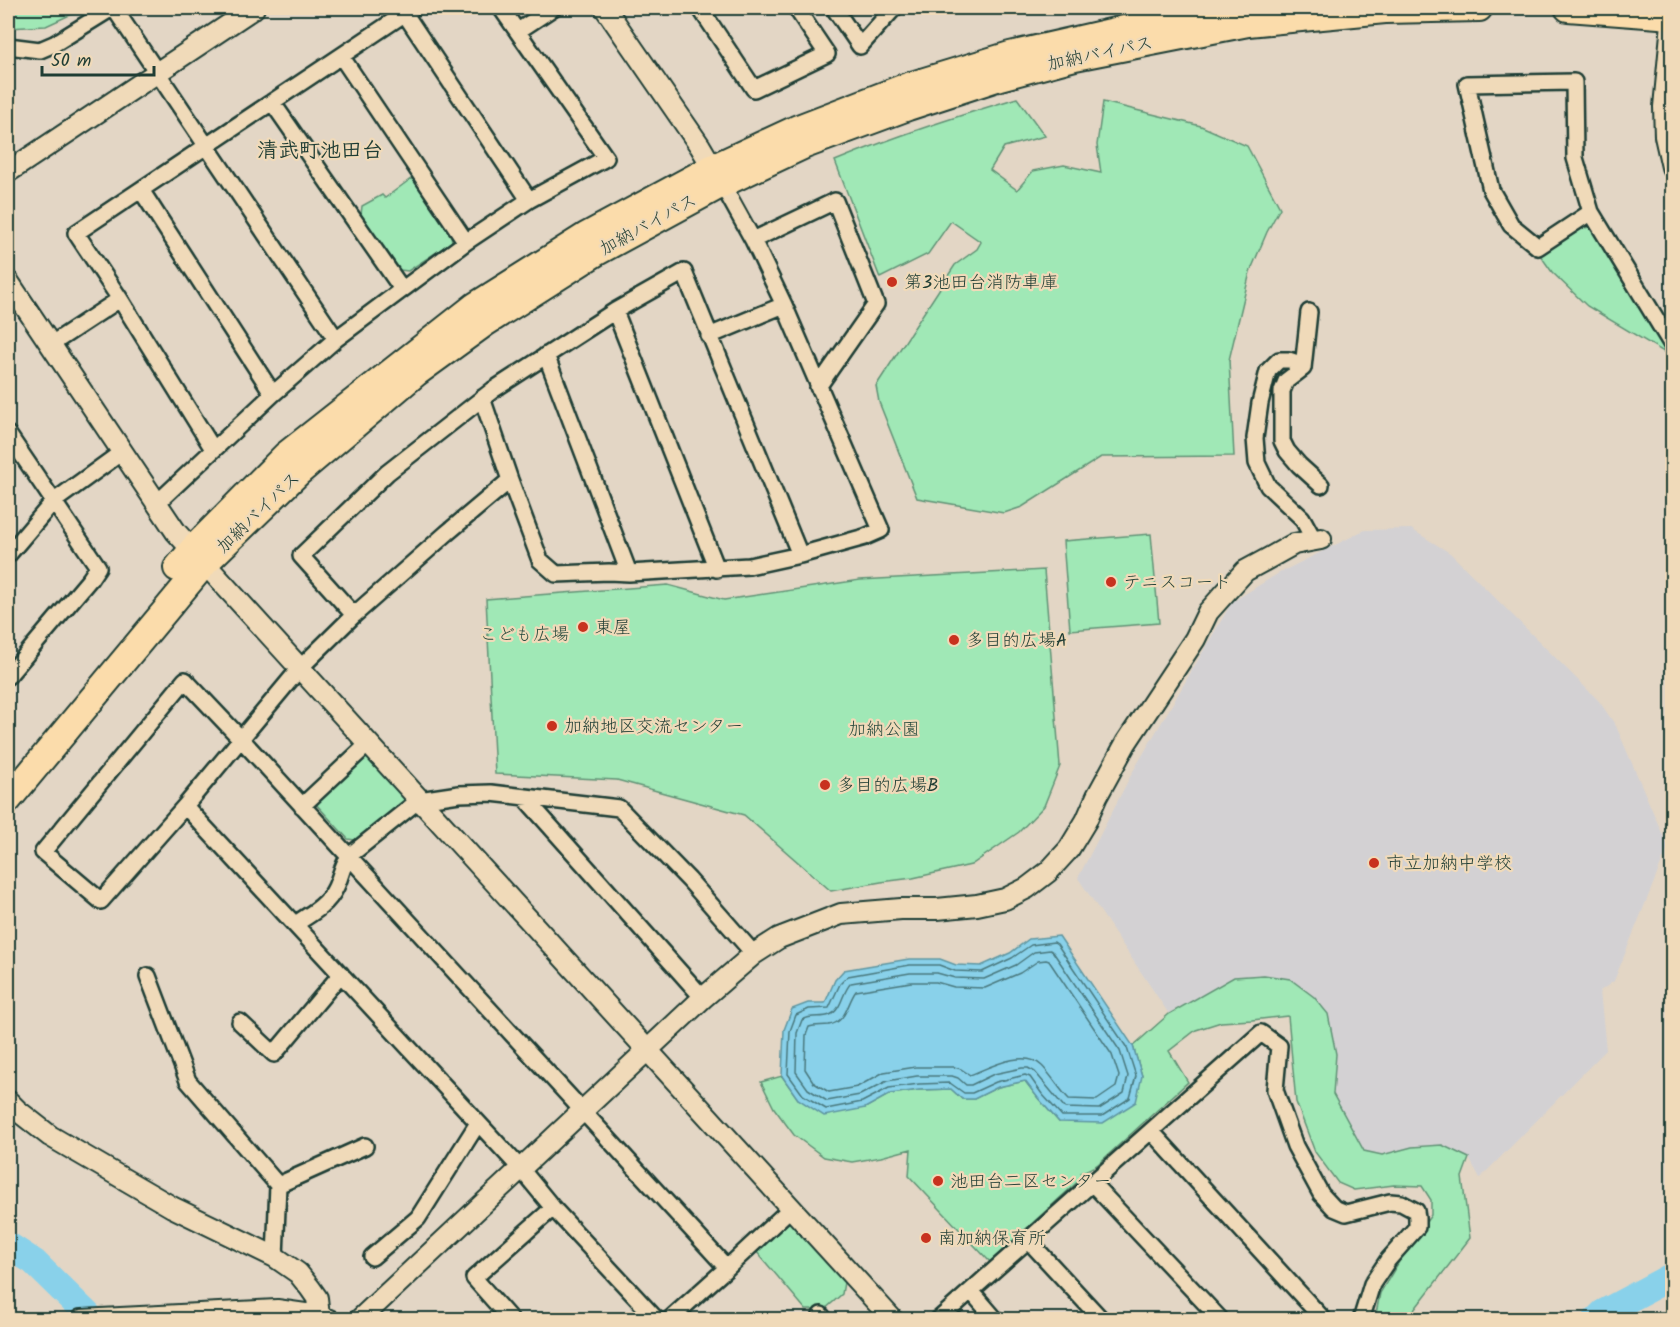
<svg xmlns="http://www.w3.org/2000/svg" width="1680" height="1327" font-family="Kalam,'Klee One',sans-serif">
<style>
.built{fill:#d3d1d3}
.green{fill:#a0e8b6;stroke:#609275;stroke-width:1.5}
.water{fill:#89d1ea;stroke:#5f96a1;stroke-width:1.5}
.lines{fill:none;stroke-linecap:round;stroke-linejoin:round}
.shore{stroke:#49787d;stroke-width:1.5}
.river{stroke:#89d1ea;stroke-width:27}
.minor-casing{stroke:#1f3d34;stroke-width:20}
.tertiary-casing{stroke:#1f3d34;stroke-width:24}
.trunk-casing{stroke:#1f3d34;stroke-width:30}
.minor{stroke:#f0dab9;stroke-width:15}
.tertiary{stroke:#f0dab9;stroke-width:20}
.trunk{stroke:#fbdcab;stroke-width:26}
.poi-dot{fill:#c8321e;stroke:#f0dab9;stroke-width:2}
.labels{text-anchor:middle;stroke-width:4.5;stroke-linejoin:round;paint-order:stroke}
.street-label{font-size:18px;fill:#1f3d34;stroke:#f0dab9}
.poi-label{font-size:18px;fill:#1f3d34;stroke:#f0dab9;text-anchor:start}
.park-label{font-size:18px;fill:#2c4e41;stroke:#f0dab9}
.quarter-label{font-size:21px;font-weight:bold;fill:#1f3d34;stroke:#f0dab9}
</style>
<rect width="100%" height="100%" fill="#e3d6c5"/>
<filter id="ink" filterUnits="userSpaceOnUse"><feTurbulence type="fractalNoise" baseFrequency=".0167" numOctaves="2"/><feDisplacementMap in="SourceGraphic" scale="12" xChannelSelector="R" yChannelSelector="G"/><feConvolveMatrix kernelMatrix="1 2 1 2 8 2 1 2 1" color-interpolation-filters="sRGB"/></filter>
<g filter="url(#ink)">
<path class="built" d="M1411,529L1450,553L1599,701L1616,726L1668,847L1614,981L1600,991L1606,1050L1480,1178L1469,1158L1412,1147L1382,1155L1364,1151L1345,1132L1333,1094L1336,1054L1328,1014L1234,977L1169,1014L1078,878L1132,773L1232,602L1279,573L1365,530Z"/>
<path class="green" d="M9,8H85L46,26L8,28Z
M1017,98L1045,136L1004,147L990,170L1017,190L1033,171L1064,165L1101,173L1097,145L1103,102L1201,126L1247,146L1280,208L1267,232L1250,272L1229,360L1234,456L1101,457L1022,507L1004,513L917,498L879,402L876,386L955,265L977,249L981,242L951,221L928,254L880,278L835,161C895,136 955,117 1017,98Z
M412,178L451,235L452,242L408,271L400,270L361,215L362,206L382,195L385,198Z
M1591,227L1672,355V357L1587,306L1552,272L1540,255L1583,228Z
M1151,534L1159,623L1070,630L1063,541Z
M1044,570L1060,766L1044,806L1019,832L971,865L913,878L881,882L831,891L744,815L617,780L495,774L486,599L668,585L724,600L860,580Z
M368,755L405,794L403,803L355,840L348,839L315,803Z
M1264,975L1290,979L1314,997L1328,1014L1336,1054L1333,1094L1364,1151L1382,1155L1412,1147L1442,1145L1469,1158L1462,1177L1470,1238L1414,1310L1408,1319H1375L1380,1293L1403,1255L1431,1215V1200L1422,1186L1394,1185L1354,1190L1338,1183L1315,1152L1296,1102L1288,1016L1252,1020L1221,1022L1196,1030L1169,1051L1188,1082L1097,1165L1081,1173L1084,1176L990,1262L909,1176L911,1149L881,1157L852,1162L824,1157L794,1135L774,1108L761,1082L782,1076L798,1099L865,1108L890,1094L919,1090L951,1089L962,1099H974L998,1087L1025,1081L1038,1098L1059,1122L1142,1076L1133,1046L1169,1014L1234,977Z
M795,1222L844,1282L842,1294L824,1310H806L756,1251L788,1223Z"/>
<path class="water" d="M1059,936L1133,1046L1142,1076L1136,1102L1103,1123L1059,1122L1038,1098L1025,1081L998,1087L974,1099H962L951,1089L919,1090L890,1094L865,1108L824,1116L798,1099L782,1076L784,1030L792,1009L808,1003H825L835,980L844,970L909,959H940L956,965L981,966L1010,953L1029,939Z"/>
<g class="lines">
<path class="shore" d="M1054,942L1057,944L1127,1048L1136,1076L1130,1098L1102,1116H1062L1042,1094L1030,1077L1025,1075L996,1082L972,1093H964L950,1083L919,1084L889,1088L862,1102L826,1109L803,1095L788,1074L790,1031L796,1015L809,1009L829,1008L840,984L848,976L910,965H939L955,971L982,972L1012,958L1031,945Z
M1050,950L1053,952L1120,1051L1128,1076L1124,1093L1099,1109L1065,1108L1035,1072L1028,1068H1022L994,1074L971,1085H966L958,1078L952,1076H917L887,1081L860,1095L827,1101L808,1089L796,1072L797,1033L802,1020C813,1014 821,1019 830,1015C842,1010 842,992 851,983L910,973H937L955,978L984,979L1016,965L1034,952Z
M1046,960L1049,961L1112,1055L1119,1076L1116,1087L1097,1100L1069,1099C1059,1089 1052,1076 1042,1066C1025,1048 988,1068 970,1075L961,1069L954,1067H916L884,1072L857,1087L829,1092L814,1083L805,1069L806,1035L809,1027C815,1025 822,1026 829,1025C847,1022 847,1003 856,991L911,982H936L954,987L985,988L1020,973L1038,961Z"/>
<path class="river" d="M8,1245L34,1262L93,1320
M1596,1320L1603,1313L1672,1276"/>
<defs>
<path id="minor" d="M114,8L336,339
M401,8L529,200
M700,8L754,89L827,54L796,8
M834,8L860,46L894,8
M518,31L553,8
M8,46L40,50L54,44L112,8
M341,56L466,242
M272,102L402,289
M141,190L273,394
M1591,212L1538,247L1511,225L1491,190L1467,84L1574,82L1575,158L1591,212L1672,345
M753,240L835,201L876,304L818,387
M615,311L717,569
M1309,312L1303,368L1286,381L1282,391V441L1287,451L1299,465L1321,485
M709,336L784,305
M50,345L120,299
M546,355L629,573
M1297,372L1295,362L1289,360H1279L1268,371L1260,403L1255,438L1257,463L1268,486L1302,518L1314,540
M482,398L510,480L540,560L556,574L609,572L629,573L749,566L800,555L865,537L881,530L784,305L753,240L722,184
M8,434L98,567L90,579L8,676
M213,449L120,299L76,233L413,8
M510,480L447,533L354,615L300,668L185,806L101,901L43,852L185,680L241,739L727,1268
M157,503L273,394L336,339L466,242L529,200L606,158L501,8
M8,555L53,502L122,452
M354,615L301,556L387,473L493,390L615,311L684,272L800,555
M525,798L703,998
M185,806L521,1169L553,1208L657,1320
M302,806L368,744
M295,924C311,914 328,905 336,887C341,876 342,866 349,856L419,800L459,794L491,793L619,808L689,880L754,954
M148,976L188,1081L278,1185L275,1257
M240,1022L274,1054L341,974
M1151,1131L1324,1320
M1092,1183L1221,1320
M278,1185L365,1146
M1028,1240L1102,1320
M372,1257L418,1218L478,1123
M971,1291L996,1320
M821,1315L825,1320
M511,1320L474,1278L553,1208
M669,1320L727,1268L791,1208
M938,1320L1261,1033L1279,1046L1275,1090L1295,1146L1321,1194L1334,1208L1346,1213L1390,1202L1401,1203L1416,1211L1417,1218V1227L1388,1260L1372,1284L1361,1320"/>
<path id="tertiary" d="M605,8L700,146L720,180
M1672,23L1664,107L1665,136L1672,167
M8,172L254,8
M8,281L176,532L893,1320
M8,1101L18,1111L50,1136L172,1207L275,1257L298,1273L310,1288L317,1298L319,1316
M81,1320L277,1310L319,1316L329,1320
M359,1320L703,998L754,954L779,938L841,914L901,909H937L977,905L1005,899L1027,888L1048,872L1069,849L1086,821L1097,796L1126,743L1195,639L1208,612L1225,593L1245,571L1269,558L1294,544L1321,539"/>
<path id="trunk" d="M1568,8L1672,16
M177,568L192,550L286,455L475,306L586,236L712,168L796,129L905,87L1010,55L1194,13L1244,8
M8,800L205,563L299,472L416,373L485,323L597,252L722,184L805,145L908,107L1000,77L1075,57L1248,23L1385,10L1479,8"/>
</defs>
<use href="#minor" class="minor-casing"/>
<use href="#tertiary" class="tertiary-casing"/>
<use href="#trunk" class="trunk-casing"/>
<use href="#minor" class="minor"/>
<use href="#tertiary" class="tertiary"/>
<use href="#trunk" class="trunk"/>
</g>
</g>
<g class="poi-dot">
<circle cx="892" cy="282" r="6"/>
<circle cx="1111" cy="582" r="6"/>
<circle cx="583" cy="627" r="6"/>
<circle cx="954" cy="640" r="6"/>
<circle cx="552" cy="726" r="6"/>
<circle cx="825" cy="785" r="6"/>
<circle cx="1374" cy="863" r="6"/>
<circle cx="938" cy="1181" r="6"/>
<circle cx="926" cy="1238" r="6"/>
</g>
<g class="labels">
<g class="street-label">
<text transform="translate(1100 53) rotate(-12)" y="6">加納バイパス</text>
<text transform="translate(648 224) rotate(-29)" y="6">加納バイパス</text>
<text transform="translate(258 512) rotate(-44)" y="6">加納バイパス</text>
</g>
<g class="poi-label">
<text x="904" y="288">第3池田台消防車庫</text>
<text x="1123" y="588">テニスコート</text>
<text x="595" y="633">東屋</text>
<text x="966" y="646">多目的広場A</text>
<text x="564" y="732">加納地区交流センター</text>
<text x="837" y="791">多目的広場B</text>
<text x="1386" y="869">市立加納中学校</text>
<text x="950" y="1187">池田台二区センター</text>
<text x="938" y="1244">南加納保育所</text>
</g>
<g class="park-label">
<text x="524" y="640">こども広場</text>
<text x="884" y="735">加納公園</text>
</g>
<g class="quarter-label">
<text x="320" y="157">清武町池田台</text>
</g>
</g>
<rect width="1680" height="1327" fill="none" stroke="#f0dab9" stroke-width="30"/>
<rect x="15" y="15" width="1650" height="1297" fill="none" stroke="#1f3d34" stroke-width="2" filter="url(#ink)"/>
<path d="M42 66v9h112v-9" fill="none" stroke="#1f3d34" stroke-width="3"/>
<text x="51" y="66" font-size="18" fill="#1f3d34" stroke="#f0dab9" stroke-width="4.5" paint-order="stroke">50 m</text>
</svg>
